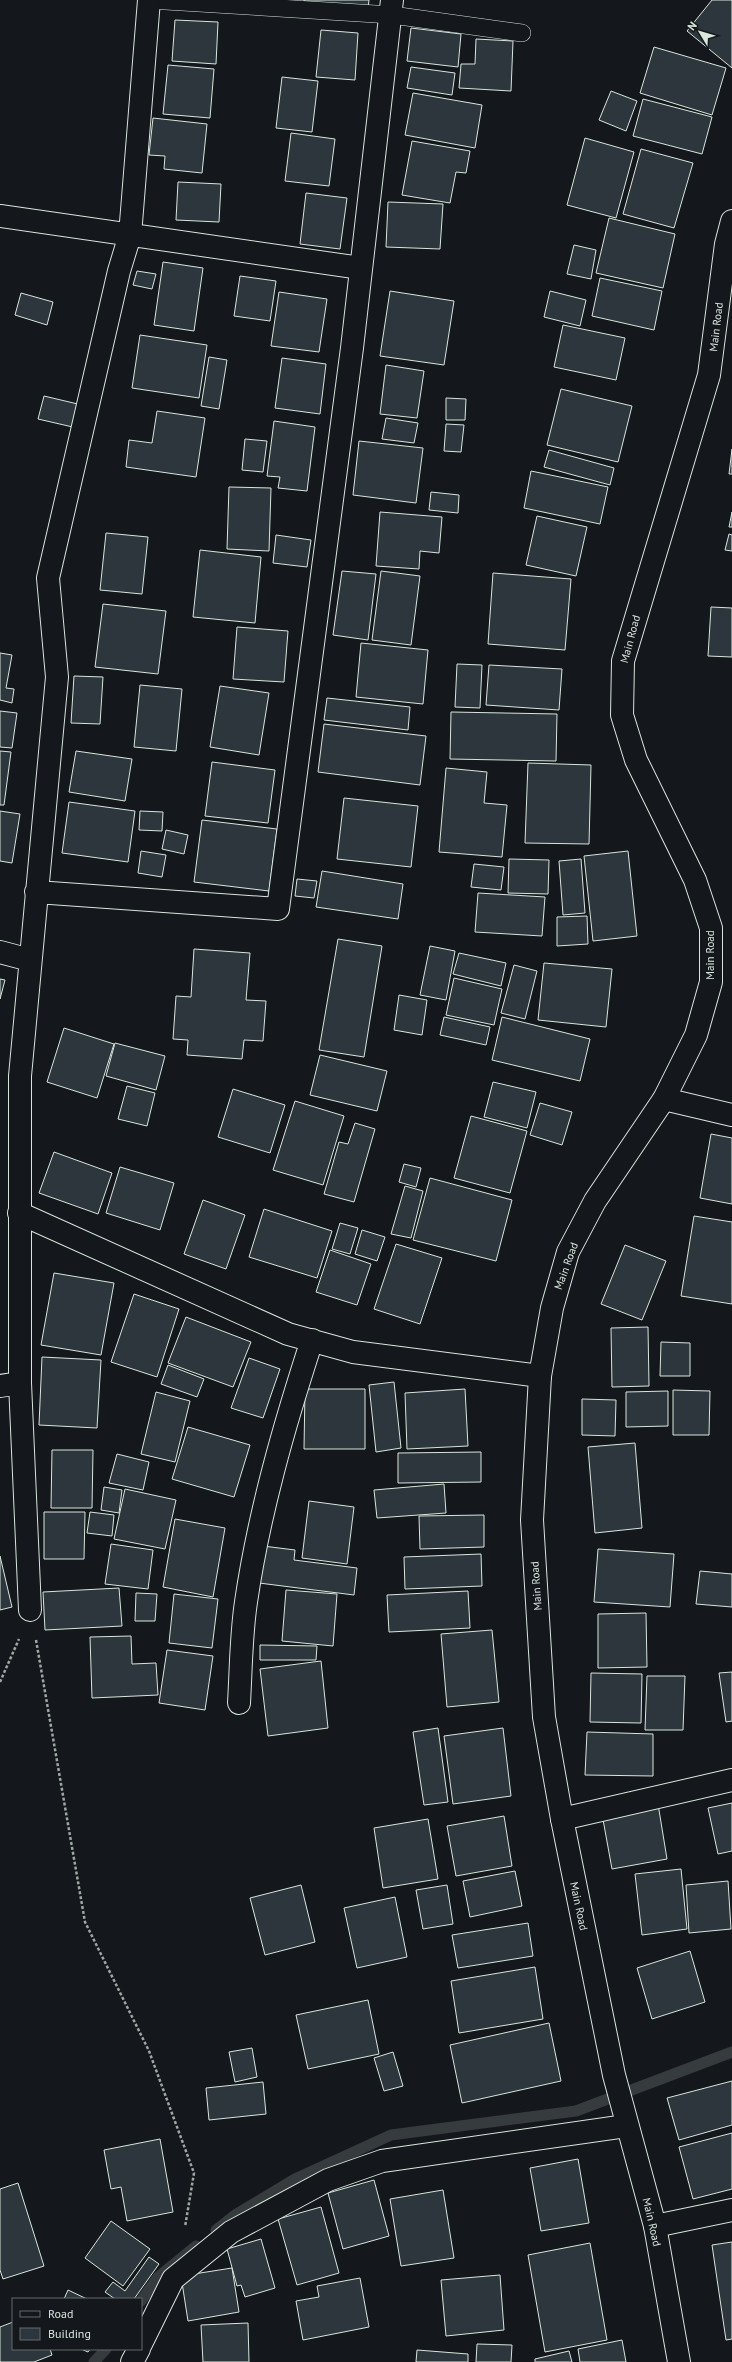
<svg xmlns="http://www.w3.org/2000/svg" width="732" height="2362" font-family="'PT Sans',sans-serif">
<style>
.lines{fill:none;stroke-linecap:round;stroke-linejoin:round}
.stream{stroke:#363b3e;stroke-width:11}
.building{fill:#2c363c;stroke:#d8e6dc}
.lane-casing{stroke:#d8e6dc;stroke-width:18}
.street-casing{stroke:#d8e6dc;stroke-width:24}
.primary-casing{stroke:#d8e6dc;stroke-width:24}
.path{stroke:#9da8a2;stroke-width:2.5;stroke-dasharray:3 2;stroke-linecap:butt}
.lane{stroke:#14181c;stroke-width:17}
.street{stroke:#14181c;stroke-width:22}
.primary{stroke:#14181c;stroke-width:22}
.labels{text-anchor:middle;stroke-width:3;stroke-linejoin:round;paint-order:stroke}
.street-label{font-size:11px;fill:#d8e6dc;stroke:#14181c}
</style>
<rect width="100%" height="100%" fill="#14181c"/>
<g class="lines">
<path class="stream" d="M216,2230L235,2215L295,2179L391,2135L576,2111L732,2052
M141,2301L158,2277L196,2246
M94,2362L106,2349"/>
</g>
<path class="building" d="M304,0H369L368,8L304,3Z
M712,0H732V68L687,31Z
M175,20L218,22L216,64L172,61Z
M411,28L461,34L458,67L407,61Z
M321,30L358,33L355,80L316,77Z
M476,39L513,41L511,91L459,88L461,64H475Z
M654,47L726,68L712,115L640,93Z
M168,65L214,69L210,118L163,114Z
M411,67L455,73L452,95L407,88Z
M282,77L318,81L312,132L276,128Z
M611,91L637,101L626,131L599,120Z
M413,93L482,105L475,148L405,135Z
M643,99L712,117L702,154L633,136Z
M153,118L207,124L202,173L164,169L165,156L149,155Z
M291,133L335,139L329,186L285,181Z
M585,138L634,152L616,218L567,205Z
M412,141L470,151L466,173L456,172L450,203L402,195Z
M641,149L693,163L674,228L623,214Z
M178,182L221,184L219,222L176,220Z
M306,193L347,198L340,249L300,244Z
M388,202L443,204L440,249L386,247Z
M609,218L675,234L663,288L596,273Z
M574,245L596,250L591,279L567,274Z
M163,262L203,268L194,331L154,325Z
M137,271L156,274L152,289L133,285Z
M240,276L276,281L270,321L234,316Z
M600,278L662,291L654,330L592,316Z
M390,291L454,301L444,365L380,356Z
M550,291L586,300L580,326L544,317Z
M279,292L327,299L319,352L271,346Z
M21,293L53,302L47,325L15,315Z
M563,325L625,338L616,380L554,367Z
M140,335L207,345L199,398L132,388Z
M209,357L227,360L219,409L201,406Z
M282,358L326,364L320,414L275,408Z
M386,365L424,371L417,418L380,414Z
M561,389L632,406L618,462L547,445Z
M44,396L82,405L77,428L38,419Z
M446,398L466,399L465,420H446Z
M157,411L205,418L196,477L126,467L129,440L152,443Z
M386,418L418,423L414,443L382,439Z
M274,421L315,427L307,491L278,488L280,477L267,476Z
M446,424L464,425L461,452L444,451Z
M245,439L267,441L263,472L242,470Z
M359,441L423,448L416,503L353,495Z
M732,449V474H729Z
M549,450L614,468L610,485L544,467Z
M531,471L608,487L600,524L524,508Z
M229,487L271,488L269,551L227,549Z
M431,492L459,495L458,513L429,510Z
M380,512L442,517L439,553L420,551L419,569L376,566Z
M732,512V527H729Z
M537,516L587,527L576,576L526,565Z
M106,533L148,537L142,594L100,590Z
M729,534L732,535V551L725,550Z
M276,535L311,540L307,567L273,563Z
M200,550L261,557L255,623L193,617Z
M342,571L376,574L368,640L333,635Z
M381,571L420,576L411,645L372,640Z
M493,573L571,579L565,650L488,644Z
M103,604L166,611L158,674L95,667Z
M711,607L732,608V657L708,656Z
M237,627L288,631L284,682L233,679Z
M361,643L428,650L423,704L356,697Z
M0,653L12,655L6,688L14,689L12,703L0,700Z
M457,664L482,665L480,708L455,707Z
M489,665L562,669L559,710L486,705Z
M74,676L103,677L100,724L71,723Z
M140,685L182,689L176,751L134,747Z
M220,686L269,693L259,755L210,747Z
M327,698L410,707L408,730L324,720Z
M0,711L17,713L12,748L0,747Z
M451,712L557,714L556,761L450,759Z
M324,724L426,736L420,785L318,772Z
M0,751L11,752L4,805H0Z
M76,751L132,759L125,801L69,792Z
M212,762L275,770L268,823L205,816Z
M528,763L591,765L589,844L525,843Z
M446,768L487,772L484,803L507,805L502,857L439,852Z
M344,798L418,806L411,867L337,859Z
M69,802L135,811L128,862L62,853Z
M0,811L20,814L12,863L0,861Z
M140,811L163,812L162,831L139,830Z
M202,820L277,829L269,891L194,882Z
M166,830L188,835L184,854L162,849Z
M141,851L166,855L162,877L138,873Z
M628,851L637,936L593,941L584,856Z
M509,859L549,860L548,894L508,893Z
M581,859L585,913L563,915L559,861Z
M474,864L504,867L501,890L471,887Z
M322,871L403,884L398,919L316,907Z
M297,879L317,881L314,898L295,896Z
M478,893L545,897L542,936L475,932Z
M587,916L588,944L557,946V917Z
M338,939L382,946L364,1057L319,1050Z
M430,946L455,951L446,1000L420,995Z
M194,949L250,953L246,1000L266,1001L263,1041L244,1040L242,1059L187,1055L188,1040L173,1039L176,996L191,997Z
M459,953L506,963L501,986L453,974Z
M544,963L612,969L606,1027L538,1020Z
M514,965L537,971L525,1019L501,1013Z
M454,978L502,989L494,1025L446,1015Z
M0,979L5,980L0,999Z
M399,995L427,1000L422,1035L394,1030Z
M444,1017L490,1027L486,1045L440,1035Z
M502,1017L590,1039L580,1081L492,1060Z
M64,1028L114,1044L97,1098L47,1082Z
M115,1043L165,1056L156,1090L106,1076Z
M320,1055L387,1071L377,1111L310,1095Z
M493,1082L536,1092L527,1128L484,1117Z
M127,1086L155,1093L147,1126L118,1119Z
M233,1089L285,1105L270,1153L218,1137Z
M295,1101L344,1116L323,1185L273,1170Z
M540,1103L572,1112L562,1145L530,1135Z
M471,1116L527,1131L510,1193L454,1178Z
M355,1123L375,1129L354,1202L324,1194L339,1142L348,1144Z
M711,1134L732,1138V1204L700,1198Z
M54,1152L112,1173L98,1214L39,1193Z
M404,1164L421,1168L416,1187L399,1182Z
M120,1167L174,1183L160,1230L106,1213Z
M430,1178L512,1200L496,1261L413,1240Z
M405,1186L423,1191L411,1238L391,1234Z
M203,1200L245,1215L226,1269L184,1254Z
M264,1209L332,1231L317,1278L249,1257Z
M694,1216L732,1222V1304L681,1296Z
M340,1223L358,1228L350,1254L332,1249Z
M362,1230L385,1237L377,1261L355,1254Z
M396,1244L442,1258L420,1324L374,1309Z
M625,1245L666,1261L642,1320L601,1304Z
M330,1250L371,1264L357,1305L316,1292Z
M54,1273L114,1283L101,1355L41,1345Z
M134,1294L179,1309L157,1377L111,1362Z
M186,1317L251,1342L233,1387L168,1363Z
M648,1327L649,1386L612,1387L611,1328Z
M661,1342L690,1343V1376H660Z
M42,1357L101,1360L97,1428L39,1425Z
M249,1358L280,1369L263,1418L231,1408Z
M168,1365L204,1379L197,1397L161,1384Z
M394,1382L401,1448L376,1452L369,1385Z
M305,1389H365V1449H304Z
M465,1389L468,1446L407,1449L405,1393Z
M673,1390L710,1391L709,1435H673Z
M668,1391V1426L626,1427V1392Z
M156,1392L190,1401L175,1462L141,1454Z
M582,1399L616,1400L615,1436L582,1435Z
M188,1427L250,1445L234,1497L172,1479Z
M635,1443L642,1528L595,1533L588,1447Z
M52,1450H93L92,1508H51Z
M481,1452V1482L398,1483V1453Z
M117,1454L149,1462L143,1490L109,1483Z
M444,1484L446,1513L377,1518L374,1490Z
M104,1487L122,1490L119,1513L101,1510Z
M125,1489L176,1500L165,1549L114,1539Z
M309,1501L354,1507L347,1564L302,1558Z
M44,1512H85L84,1559H44Z
M90,1512L114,1515L112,1536L87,1533Z
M484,1515V1547L420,1549L419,1516Z
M175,1519L225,1528L213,1597L163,1587Z
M111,1544L153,1550L148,1589L105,1584Z
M263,1546L295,1550L294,1560L357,1568L354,1595L259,1583Z
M598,1549L674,1554L670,1607L594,1602Z
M481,1554L482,1586L405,1589L404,1557Z
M0,1556L12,1607L0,1610Z
M700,1571L732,1574V1607L696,1604Z
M119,1588L122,1626L45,1630L43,1592Z
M286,1590L337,1594L333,1646L282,1641Z
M468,1591L470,1628L389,1632L387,1595Z
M136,1593L157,1594L155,1621H135Z
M174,1594L218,1599L212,1648L169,1643Z
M646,1613L647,1667L598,1668V1614Z
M492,1630L499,1702L447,1707L441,1634Z
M131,1636L132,1664L156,1663L158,1695L92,1698L90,1637Z
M260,1645L317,1646L316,1660H260Z
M167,1650L213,1656L205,1710L159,1703Z
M321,1661L328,1728L268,1736L260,1669Z
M732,1672V1721L726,1722L719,1673Z
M591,1673L642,1674L641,1723L590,1722Z
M647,1676H685L683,1730H645Z
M438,1728L448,1802L424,1805L413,1732Z
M503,1728L511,1796L453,1804L444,1736Z
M587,1732L653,1734V1776L585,1775Z
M732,1803V1851L718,1854L708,1808Z
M658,1804L667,1859L612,1869L602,1814Z
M504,1816L512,1866L456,1876L447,1826Z
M428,1819L438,1879L383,1888L374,1828Z
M681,1869L687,1929L642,1935L635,1874Z
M515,1871L522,1906L470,1917L463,1881Z
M728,1881L731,1929L689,1933L686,1885Z
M301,1885L315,1942L265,1955L250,1898Z
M447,1885L453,1924L423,1929L416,1890Z
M395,1897L407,1957L357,1968L344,1908Z
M528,1923L533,1956L458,1968L452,1935Z
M690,1951L705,2002L652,2019L637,1968Z
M535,1967L543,2019L459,2033L451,1981Z
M368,2000L379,2054L308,2069L296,2015Z
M549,2023L561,2081L462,2103L450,2045Z
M252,2048L257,2077L235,2082L229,2052Z
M393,2052L403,2086L384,2091L374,2058Z
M732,2081V2125L679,2140L667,2098Z
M263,2082L266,2114L209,2120L206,2088Z
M732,2133V2189L693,2199L679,2147Z
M160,2139L173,2212L127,2221L121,2187L111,2189L104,2150Z
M578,2159L589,2223L541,2231L530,2168Z
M374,2180L389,2236L343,2249L328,2193Z
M18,2183L44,2266L3,2279L0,2270V2189Z
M443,2190L454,2258L401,2266L390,2199Z
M321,2207L339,2273L297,2285L278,2219Z
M111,2221L150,2249L123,2286L85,2258Z
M261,2239L275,2288L245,2297L241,2285L237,2286L227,2249Z
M732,2242V2339L726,2340L712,2245Z
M590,2243L607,2340L545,2352L528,2255Z
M149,2257L159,2264L134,2299H115L105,2292L113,2282L125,2291Z
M232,2268L239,2312L188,2321L181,2276Z
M500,2275L504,2330L446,2336L441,2280Z
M360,2278L369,2327L303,2340L296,2301L319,2297L317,2286Z
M68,2290L87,2299H64Z
M13,2322V2349H50L52,2355L34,2362H0V2327Z
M248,2323L249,2362H203L201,2325Z
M622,2340L626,2362H580L578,2349Z
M477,2344L512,2345L511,2362H476Z
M81,2349H90L88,2352Z
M417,2350L468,2354V2362H416Z
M569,2351L572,2362H535V2359Z"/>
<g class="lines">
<defs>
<path id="lane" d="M149,0L392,15L522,33"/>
<path id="street" d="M0,216L361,268
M36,892L278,909L352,348L392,0
M0,952L30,960
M664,1099L732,1115
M19,1213L288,1334L353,1352L540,1376
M0,1386L20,1383
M30,1610L20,1383V1076L57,677L48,578L119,271L130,235L149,0
M239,1703C241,1669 241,1635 246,1602C259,1513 284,1426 312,1340
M562,1819L732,1780
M655,2226L732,2210
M141,2344L173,2279L231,2232L328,2180L382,2161L626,2126
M132,2362L139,2349"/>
<path id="primary" d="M679,2362L655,2226L614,2075L562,1819L544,1717L532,1520L540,1376L552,1308L568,1252L595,1201L664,1099L696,1035L711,982V928L695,880L636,760L622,715L623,661L709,375L726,244L732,221"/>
</defs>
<use href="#lane" class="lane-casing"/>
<use href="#street" class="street-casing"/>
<use href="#primary" class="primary-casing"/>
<path class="path" d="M36,1640L85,1922L149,2051L194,2173L185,2227
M0,1682L19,1639"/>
<use href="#lane" class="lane"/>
<use href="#street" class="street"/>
<use href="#primary" class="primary"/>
</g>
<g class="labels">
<g class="street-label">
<text transform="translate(716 327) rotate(-83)" y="4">Main Road</text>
<text transform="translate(630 639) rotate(-75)" y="4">Main Road</text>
<text transform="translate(710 955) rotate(-90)" y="4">Main Road</text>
<text transform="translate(566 1266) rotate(-70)" y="4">Main Road</text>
<text transform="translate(536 1586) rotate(-94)" y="4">Main Road</text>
<text transform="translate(579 1906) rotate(78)" y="4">Main Road</text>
<text transform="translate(652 2222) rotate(77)" y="4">Main Road</text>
</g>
</g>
<rect x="12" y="2298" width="130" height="52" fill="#14181c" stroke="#626a69"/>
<rect x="20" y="2311" width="20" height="6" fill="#14181c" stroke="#626a69"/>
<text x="48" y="2318" font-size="12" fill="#d8e6dc">Road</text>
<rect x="20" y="2328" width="20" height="12" fill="#2c363c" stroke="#626a69"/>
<text x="48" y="2338" font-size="12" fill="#d8e6dc">Building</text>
<g transform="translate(700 32) rotate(308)" stroke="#14181c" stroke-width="3" paint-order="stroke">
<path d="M0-3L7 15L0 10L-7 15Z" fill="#d8e6dc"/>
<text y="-6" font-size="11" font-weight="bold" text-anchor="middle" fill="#d8e6dc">N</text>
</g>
</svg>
